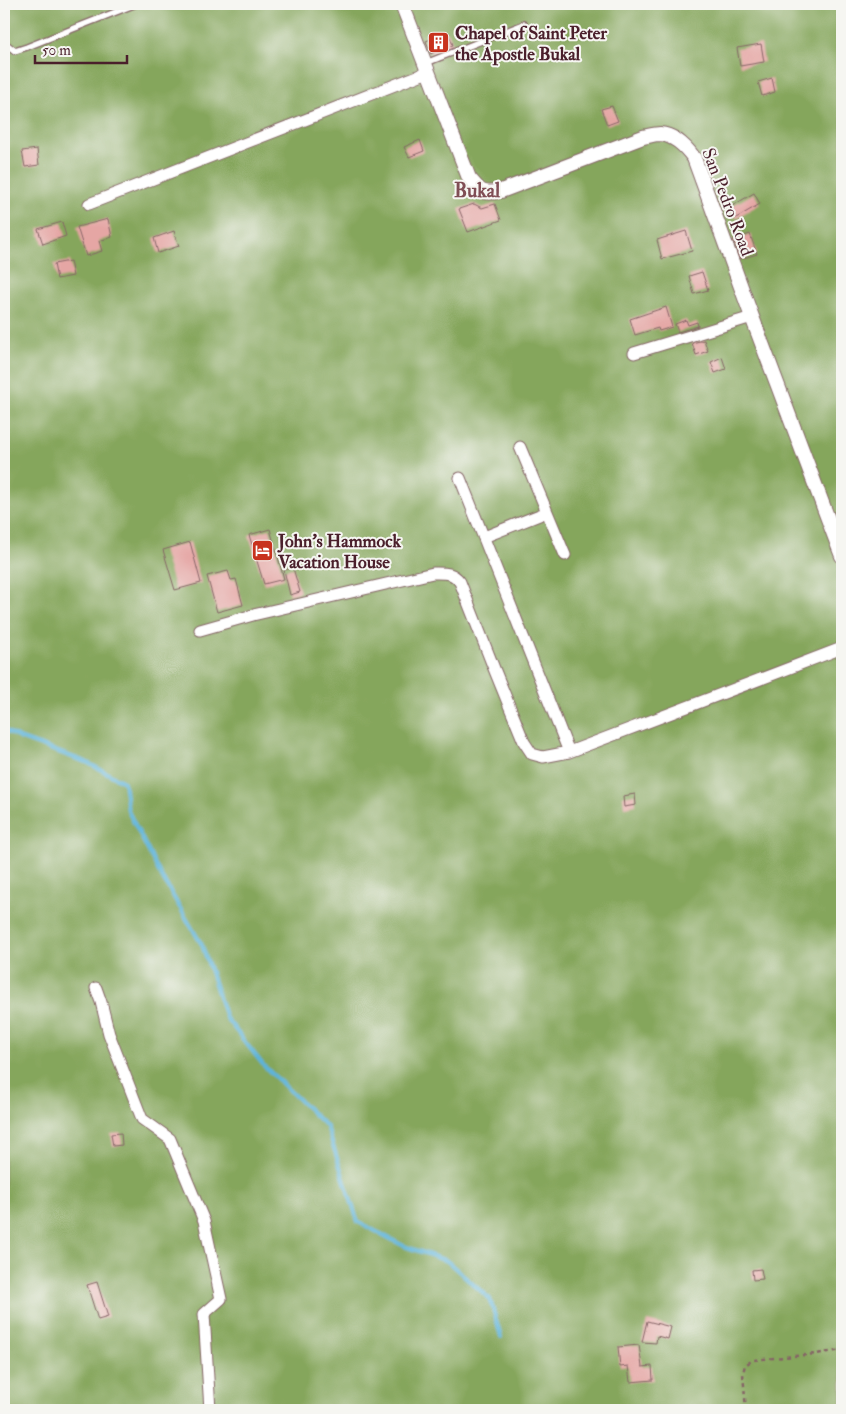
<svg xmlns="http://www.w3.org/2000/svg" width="846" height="1414" font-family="'IM FELL Double Pica',serif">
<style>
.forest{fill:#85a65b;stroke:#686243}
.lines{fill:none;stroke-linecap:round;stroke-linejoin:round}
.stream{stroke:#5db4da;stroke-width:4}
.building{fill:#e5a6a4}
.service-casing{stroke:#856566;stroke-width:8}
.minor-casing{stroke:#856566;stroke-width:13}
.tertiary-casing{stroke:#856566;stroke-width:16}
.path{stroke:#856566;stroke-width:2.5;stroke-dasharray:4 4;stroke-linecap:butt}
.service{stroke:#fff;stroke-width:5.5}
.minor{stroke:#fff;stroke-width:11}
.tertiary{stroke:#fff;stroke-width:14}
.labels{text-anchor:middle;stroke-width:4;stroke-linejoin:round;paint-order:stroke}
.poi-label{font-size:18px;font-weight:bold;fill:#4a1f2b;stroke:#f6f6f2;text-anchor:start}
.street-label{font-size:18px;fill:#4a1f2b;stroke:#f6f6f2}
.quarter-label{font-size:20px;font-weight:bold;fill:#804e55;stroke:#f6f6f2}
</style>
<rect width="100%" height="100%" fill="#f6f6f2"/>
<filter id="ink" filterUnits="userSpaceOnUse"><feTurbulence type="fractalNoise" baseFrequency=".02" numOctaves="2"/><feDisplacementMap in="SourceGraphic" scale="10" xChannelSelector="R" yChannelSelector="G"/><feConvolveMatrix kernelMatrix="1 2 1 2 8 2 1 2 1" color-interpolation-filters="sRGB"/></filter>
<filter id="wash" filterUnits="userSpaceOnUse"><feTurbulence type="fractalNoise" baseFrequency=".0096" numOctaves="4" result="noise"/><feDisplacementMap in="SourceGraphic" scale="20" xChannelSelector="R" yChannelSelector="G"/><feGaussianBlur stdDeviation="1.12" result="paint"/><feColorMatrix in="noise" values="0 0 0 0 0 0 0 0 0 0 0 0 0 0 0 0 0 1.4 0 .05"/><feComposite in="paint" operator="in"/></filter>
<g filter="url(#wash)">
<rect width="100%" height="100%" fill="#f2e8d4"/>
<path class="forest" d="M4,4H842V1410H4Z"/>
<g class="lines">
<path class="stream" d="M4,730L19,738L86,762L124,782L128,811L160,874L202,945L226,1018L264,1066L327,1127L358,1222L404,1246L447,1261L490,1299L501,1337"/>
</g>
<g id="blocks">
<path class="building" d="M448,32L453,45L431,54L426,41Z
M761,44L764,62L740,66L737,48Z
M772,78L775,92L762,96L758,82Z
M612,106L618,121L607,125L601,109Z
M420,140L424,151L409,157L404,147Z
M37,149L39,165L25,167L22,151Z
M754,193L760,204L736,218L730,207Z
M474,204L482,208L495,204L501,220L468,232L459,209Z
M108,219L112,237L99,241L102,251L86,256L77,227Z
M62,222L66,236L43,244L38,229Z
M174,231L179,246L158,253L154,238Z
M686,231L692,251L662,259L657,240Z
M750,234L757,254L740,259L733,240Z
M70,261L73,276L57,279L54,264Z
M702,272L708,290L694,294L689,276Z
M666,307L672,327L659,331L658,328L635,335L630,319Z
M686,320L688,325L697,322L698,326L678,332L675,324Z
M704,340L708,351L696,355L692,343Z
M722,357L726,369L715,373L711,362Z
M270,529L284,579L264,584L249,535Z
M190,542L201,583L175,590L163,550Z
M293,568L300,592L290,595L284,570Z
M228,571L231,580L236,579L243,605L217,612L207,576Z
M635,794L636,805L624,807L623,796Z
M121,1133L122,1145L113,1146L111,1134Z
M761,1269L763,1279L753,1280L752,1270Z
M97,1282L108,1317L98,1320L87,1285Z
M647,1321L671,1327L668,1339L657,1336L656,1343L642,1342Z
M639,1345L642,1367L652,1366L653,1380L630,1382L628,1366L620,1367L618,1347Z"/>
</g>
</g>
<g filter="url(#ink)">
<use href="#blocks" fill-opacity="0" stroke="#856566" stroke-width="1"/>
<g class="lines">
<defs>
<path id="service" d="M4,42L15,51L27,47L136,4
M426,63L524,24"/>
<path id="minor" d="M89,204L428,72
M634,353L752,317
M520,447L565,555
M460,478L569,752
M484,537L547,512
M200,630L253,615L433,573C445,573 453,572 460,582L495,671L524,742L532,754L543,757L569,752L842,648
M96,988L101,1002L109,1034L142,1119L170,1139L204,1221L221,1299L204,1314L210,1410"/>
<path id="tertiary" d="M402,4L469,178C481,192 482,195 501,191L643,137C649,136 655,134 660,134C674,135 686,147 694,158L752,317L842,556"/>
</defs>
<use href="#service" class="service-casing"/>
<use href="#minor" class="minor-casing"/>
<use href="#tertiary" class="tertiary-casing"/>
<path class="path" d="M746,1410L743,1373L745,1365L753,1360L816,1354L842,1350"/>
<use href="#service" class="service"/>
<use href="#minor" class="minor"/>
<use href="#tertiary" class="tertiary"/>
</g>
</g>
<defs>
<symbol id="building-square" viewBox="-11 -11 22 22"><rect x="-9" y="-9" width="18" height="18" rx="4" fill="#c8321e" stroke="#f6f6f2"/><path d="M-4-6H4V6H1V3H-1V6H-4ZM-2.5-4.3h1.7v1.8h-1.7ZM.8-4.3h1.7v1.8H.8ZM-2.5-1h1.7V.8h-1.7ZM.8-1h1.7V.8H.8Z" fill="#fff"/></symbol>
<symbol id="hotel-square" viewBox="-11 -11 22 22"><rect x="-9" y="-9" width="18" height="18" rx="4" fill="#c8321e" stroke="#f6f6f2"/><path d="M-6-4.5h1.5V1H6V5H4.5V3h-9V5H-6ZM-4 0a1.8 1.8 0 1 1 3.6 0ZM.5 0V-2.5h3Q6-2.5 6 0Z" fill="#fff"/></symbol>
</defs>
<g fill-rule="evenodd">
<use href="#building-square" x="426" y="30" width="25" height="25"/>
<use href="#hotel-square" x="250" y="538" width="25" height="25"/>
</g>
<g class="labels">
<g class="poi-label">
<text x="455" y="39">Chapel of Saint Peter<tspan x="455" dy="21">the Apostle Bukal</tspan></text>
<text x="278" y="547">John's Hammock<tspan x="278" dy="21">Vacation House</tspan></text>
</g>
<g class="street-label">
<text transform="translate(728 202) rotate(69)" y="6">San Pedro Road</text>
</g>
<g class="quarter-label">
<text x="477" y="197">Bukal</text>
</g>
</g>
<rect width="846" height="1414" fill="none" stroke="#f6f6f2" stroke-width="20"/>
<path d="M35 55v8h92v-8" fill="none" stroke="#4a1f2b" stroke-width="2.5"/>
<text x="42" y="55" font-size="15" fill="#4a1f2b" stroke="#f6f6f2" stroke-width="4" paint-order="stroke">50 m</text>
</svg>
